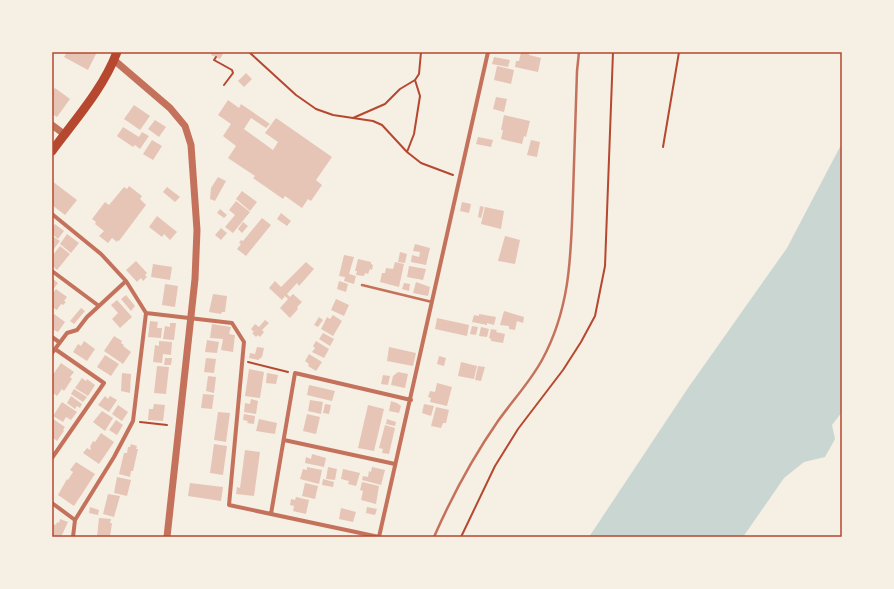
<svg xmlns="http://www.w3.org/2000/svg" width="894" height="589" font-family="'Exo 2',sans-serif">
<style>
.water{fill:#c9d6d2}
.building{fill:#e6c5b7}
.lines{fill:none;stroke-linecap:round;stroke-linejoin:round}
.path{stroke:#b5482f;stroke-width:2}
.service{stroke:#c5725c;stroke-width:2.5}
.minor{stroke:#c5725c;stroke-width:4}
.tertiary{stroke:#c5725c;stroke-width:7}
.trunk{stroke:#b5482f;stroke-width:9}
.neatline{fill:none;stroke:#b5482f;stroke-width:1.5}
</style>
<rect width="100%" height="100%" fill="#f6efe4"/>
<path class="water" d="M842,143V412L832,425L835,439L825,457L804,462L784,478L743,537H589L688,388L787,248Z"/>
<path class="building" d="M67,52H97L88,70L64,57Z
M212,52H218L223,54L220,59L211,55Z
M521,52L529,53V55L541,58L538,72L515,67L516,61H519Z
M494,57L510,60L508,67L492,64Z
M497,66L514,70L511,84L494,80Z
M246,73L252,79L244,87L238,81Z
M55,88L70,99L57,117L52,114V92Z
M496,97L507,99L504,112L493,109Z
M228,100L239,108L241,104L270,124L266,128L251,118L244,129L273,150L278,142L265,133L276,118L332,157L316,180L322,185L311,201L308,199L302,208L285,196L283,199L253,178L255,176L228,158L236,146L223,136L231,124L218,115Z
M134,105L150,116L140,130L124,119Z
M504,115L530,121L526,137L524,136L522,144L501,139L503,130H501Z
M155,120L166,127L159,137L148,129Z
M123,127L139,137L142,132L149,136L140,149L135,145L133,147L117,136Z
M478,137L493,140L491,147L476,144Z
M152,140L162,146L153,160L143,154Z
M531,140L540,142L537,157L527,155Z
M218,177L226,181L215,201L210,199L211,188Z
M52,181L77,200L65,215L52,205Z
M129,186L142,196L140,199L146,205L119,241L118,240L117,242L112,238L108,243L99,236L104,231L95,224L96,222L92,219L105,202L109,205L124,187L127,189Z
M167,187L180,197L175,202L163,192Z
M242,191L257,202L250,211L236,199Z
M236,201L250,212L233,233L225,227L235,215L229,210Z
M462,202L471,204L469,213L460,211Z
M480,206L484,207L481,218L478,217Z
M485,207L504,211L501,229L481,224Z
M220,209L227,215L224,218L217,213Z
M281,213L291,221L287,226L277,219Z
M157,216L177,232L170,240L164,234L162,237L149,227Z
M262,218L271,225L246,256L237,249L241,244L239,243L241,240L243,241Z
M243,222L248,226L242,233L238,229Z
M55,224L64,231L58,239L52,234V228Z
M221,228L227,233L221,240L215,235Z
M67,234L79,243L71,253L60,244Z
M52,236L60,241L53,250L52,249Z
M505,236L520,240L515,264L498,261Z
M415,244L430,248L426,265L411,262L412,255L419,257L420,252L413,251Z
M60,246L70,254L57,270L52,265V256Z
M400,252L407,254L405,263L398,262Z
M344,255L354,257L349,274L356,276L354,284L344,281L345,277L339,276Z
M358,259L371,262V264L373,265L372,270L370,269L368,274L365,273L364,276L356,275L357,271H355Z
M136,261L147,273L145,275L147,277L143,281L141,278L137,282L126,270Z
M306,262L314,269L299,286L297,283L287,294L290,297L293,294L302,302L297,307L298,309L290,318L280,308L288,299L285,296L282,300L269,288L275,281L281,287Z
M395,262L404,264L399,287L380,282L382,273H385L386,268L393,269Z
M153,264L172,267L170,280L151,277Z
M409,266L426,269L423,280L407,277Z
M52,278L58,283L52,291Z
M339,281L348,284L346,292L337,289Z
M416,282L430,287L428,296L413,293Z
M404,283L410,284L409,291L402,289Z
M165,284L178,286L175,307L162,305Z
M56,289L67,297L64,301L66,302L63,305L61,304L57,310L52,307V294Z
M213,294L227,296L225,312H222L221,314L209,312Z
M126,295L135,306L131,311L121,299Z
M336,299L349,305L344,316L331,310Z
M117,300L132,317L120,328L112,319L118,313L111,305Z
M81,308L85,311L74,324L70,321Z
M504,311L524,317L523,323L517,321L515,330L509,329V326L500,325Z
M54,314L65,322L58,332L52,329V316Z
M479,314L496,317L494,325L487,323V325L472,322L474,315L479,316Z
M333,315L342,321L333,336L321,329L327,317L330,319Z
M319,317L323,320L318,327L314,325Z
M437,318L469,325L467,336L435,329Z
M265,320L269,323L262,330L264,332L260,337L258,335L256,337L252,333L254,332L251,329L255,324L259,327Z
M150,321L158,322L157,328H162L161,338L148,337Z
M170,323H176L174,340L163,339L165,326L170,327Z
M212,324L231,327L229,334L235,335L233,352L221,350L223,339L210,338Z
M472,326L478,327L476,335L470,334Z
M481,327L489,329L487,337L479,336Z
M491,329L497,330L496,332L505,334L503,343L491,341V339L489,338Z
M323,333L334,339L330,346L319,339Z
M114,336L122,341L121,343L124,345L123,346L131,352L123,364L104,351Z
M207,340L219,342L217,353L205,352Z
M84,341L95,349L87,361L73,352L78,344L81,346Z
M159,341L172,342L171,355L163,354L162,363L153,362L155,345L159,346Z
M316,341L329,349L324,358L312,352L315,348L313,346Z
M257,347L264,348L262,357L258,360L249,358L250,353L255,354Z
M389,347L416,353L413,366L387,361Z
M309,354L322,362L316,371L308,366L309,364L305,361Z
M105,355L119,364L111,376L97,367Z
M439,356L446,358L444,366L437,364Z
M165,358H172L171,365H164Z
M206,358L216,359L214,373L204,372Z
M461,362L477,366L474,379L458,376Z
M61,363L74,372L70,377L72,379L64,391L62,389L57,396L52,392V376Z
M157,366L169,367L166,394L154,393Z
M478,366L485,367L481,381L475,380Z
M249,369L264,372L260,398L245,396Z
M398,372L408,374L405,388L391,385L393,376Z
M122,373L131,374L130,393L121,391Z
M267,373L278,375L276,384L266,383Z
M383,375L390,376L388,385L381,384Z
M208,376L216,377L214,393L206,391Z
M82,378L86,381L87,379L95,385L88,396L75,388Z
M437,383L452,387L447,406L430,402L431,398L428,397L430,391L435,392Z
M309,385L335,391L332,401L307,395Z
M74,389L87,397L83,402L71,394Z
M203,394L214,395L212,409L201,408Z
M71,396L82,404L80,408L77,406L75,409L67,403Z
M105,396L108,399L110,396L117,400L109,412L98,405Z
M251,399L258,401L256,414L244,412L245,403L250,404Z
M310,400L323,402L321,414L308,411Z
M391,401L397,403L401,406L399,413L389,411Z
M62,402L77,412L71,420L66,417L63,422L53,416Z
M154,404L165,405L163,421L148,420L149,409H153Z
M325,404L331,405L329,414L323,413Z
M424,404L434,406L431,416L422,413Z
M118,405L128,412L122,421L112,414Z
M368,405L384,409L374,451L358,448Z
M436,407L449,410L446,423H443L441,428L431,426Z
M102,411L113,418L105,431L93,422Z
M218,412L230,413L226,442L214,440Z
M244,414L255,416L254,424L247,423L248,421L243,420Z
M307,414L320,417L316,434L303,431Z
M53,419L65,427L63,430L64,431L57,441L52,437Z
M259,419L277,423L275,434L256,431Z
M387,419L396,422L395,426L386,424Z
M116,420L123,425L117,435L109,430Z
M385,425L395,428L389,454L382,453L383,449L379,448Z
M101,433L114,442L99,464L83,453L87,448L90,450L91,448L90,447L93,441L95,442Z
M131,444L137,446L136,449H138L133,471H131L130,477L119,474L124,453H127L128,447H130Z
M214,444L227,446L223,475L210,473Z
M245,450L260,452L254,496L236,494L237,487L240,488Z
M312,454L326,458L324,467L305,463L306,457L311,459Z
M76,462L95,474L74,506L58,495L67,479L68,480L73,472L70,470Z
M307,467L322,470L319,484L300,479L303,469L307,470Z
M328,467L337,469L335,480L326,479Z
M372,467L385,470L381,485L362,480L363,476L368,477L369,471L371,472Z
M343,469L360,473L356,486L348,484L349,481L341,479Z
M117,477L131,480L127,496L114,493Z
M323,479L334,482L333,487L322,485Z
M362,482L379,486L376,504L361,500L363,491L360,490Z
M190,483L223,487L221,501L188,496Z
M305,483L318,486L315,499L302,496Z
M108,494L120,496L114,517L103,514Z
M296,497L309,500L306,514L293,511L294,506L290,505L291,499L295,500Z
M90,507L99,510L98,515L89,513Z
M367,507L377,509L375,515L366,513Z
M341,508L356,512L353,522L339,519Z
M99,518L111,519L110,523H112L110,537H97Z
M60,519L68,522L61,537H52V529L54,524L56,525L57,522L59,523Z"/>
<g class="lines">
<path class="path" d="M249,52L296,95L316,109L333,115L353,118
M421,52L419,74L415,80L400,89L385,104L353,118L373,121L382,125L407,152L421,163L453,175
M216,57L214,60L232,70L233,73L224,85
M663,147L679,52
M407,152L414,134L420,96L415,80
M248,362L288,372
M140,422L167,425
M461,537L495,466L518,429L563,370L581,342L595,316L605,266L613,52"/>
<path class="service" d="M362,285L432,302
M434,537C452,496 473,457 498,421C513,400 530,382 542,360C571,307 571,253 573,195C574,154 576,112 577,71L579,52"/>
<path class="minor" d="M52,214L101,254L126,281L146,313L133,421L114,457L75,520L73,537
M52,271L99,306
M146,313L232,323L244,342L229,505L379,537
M52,337L59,342
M52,353L67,333L77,330L87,317L126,281
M284,440L395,464
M52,458L104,383L55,349
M52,503L75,520
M271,514L295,373L411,400
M379,537L488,52"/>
<path class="tertiary" d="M114,60L170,108L185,126L191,145L197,230L195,279L167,537
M52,125L64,134"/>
<path class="trunk" d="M52,151C75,120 103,89 117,52"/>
</g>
<rect width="894" height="589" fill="none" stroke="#f6efe4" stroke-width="106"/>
<rect x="53" y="53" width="788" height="483" class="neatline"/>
</svg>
